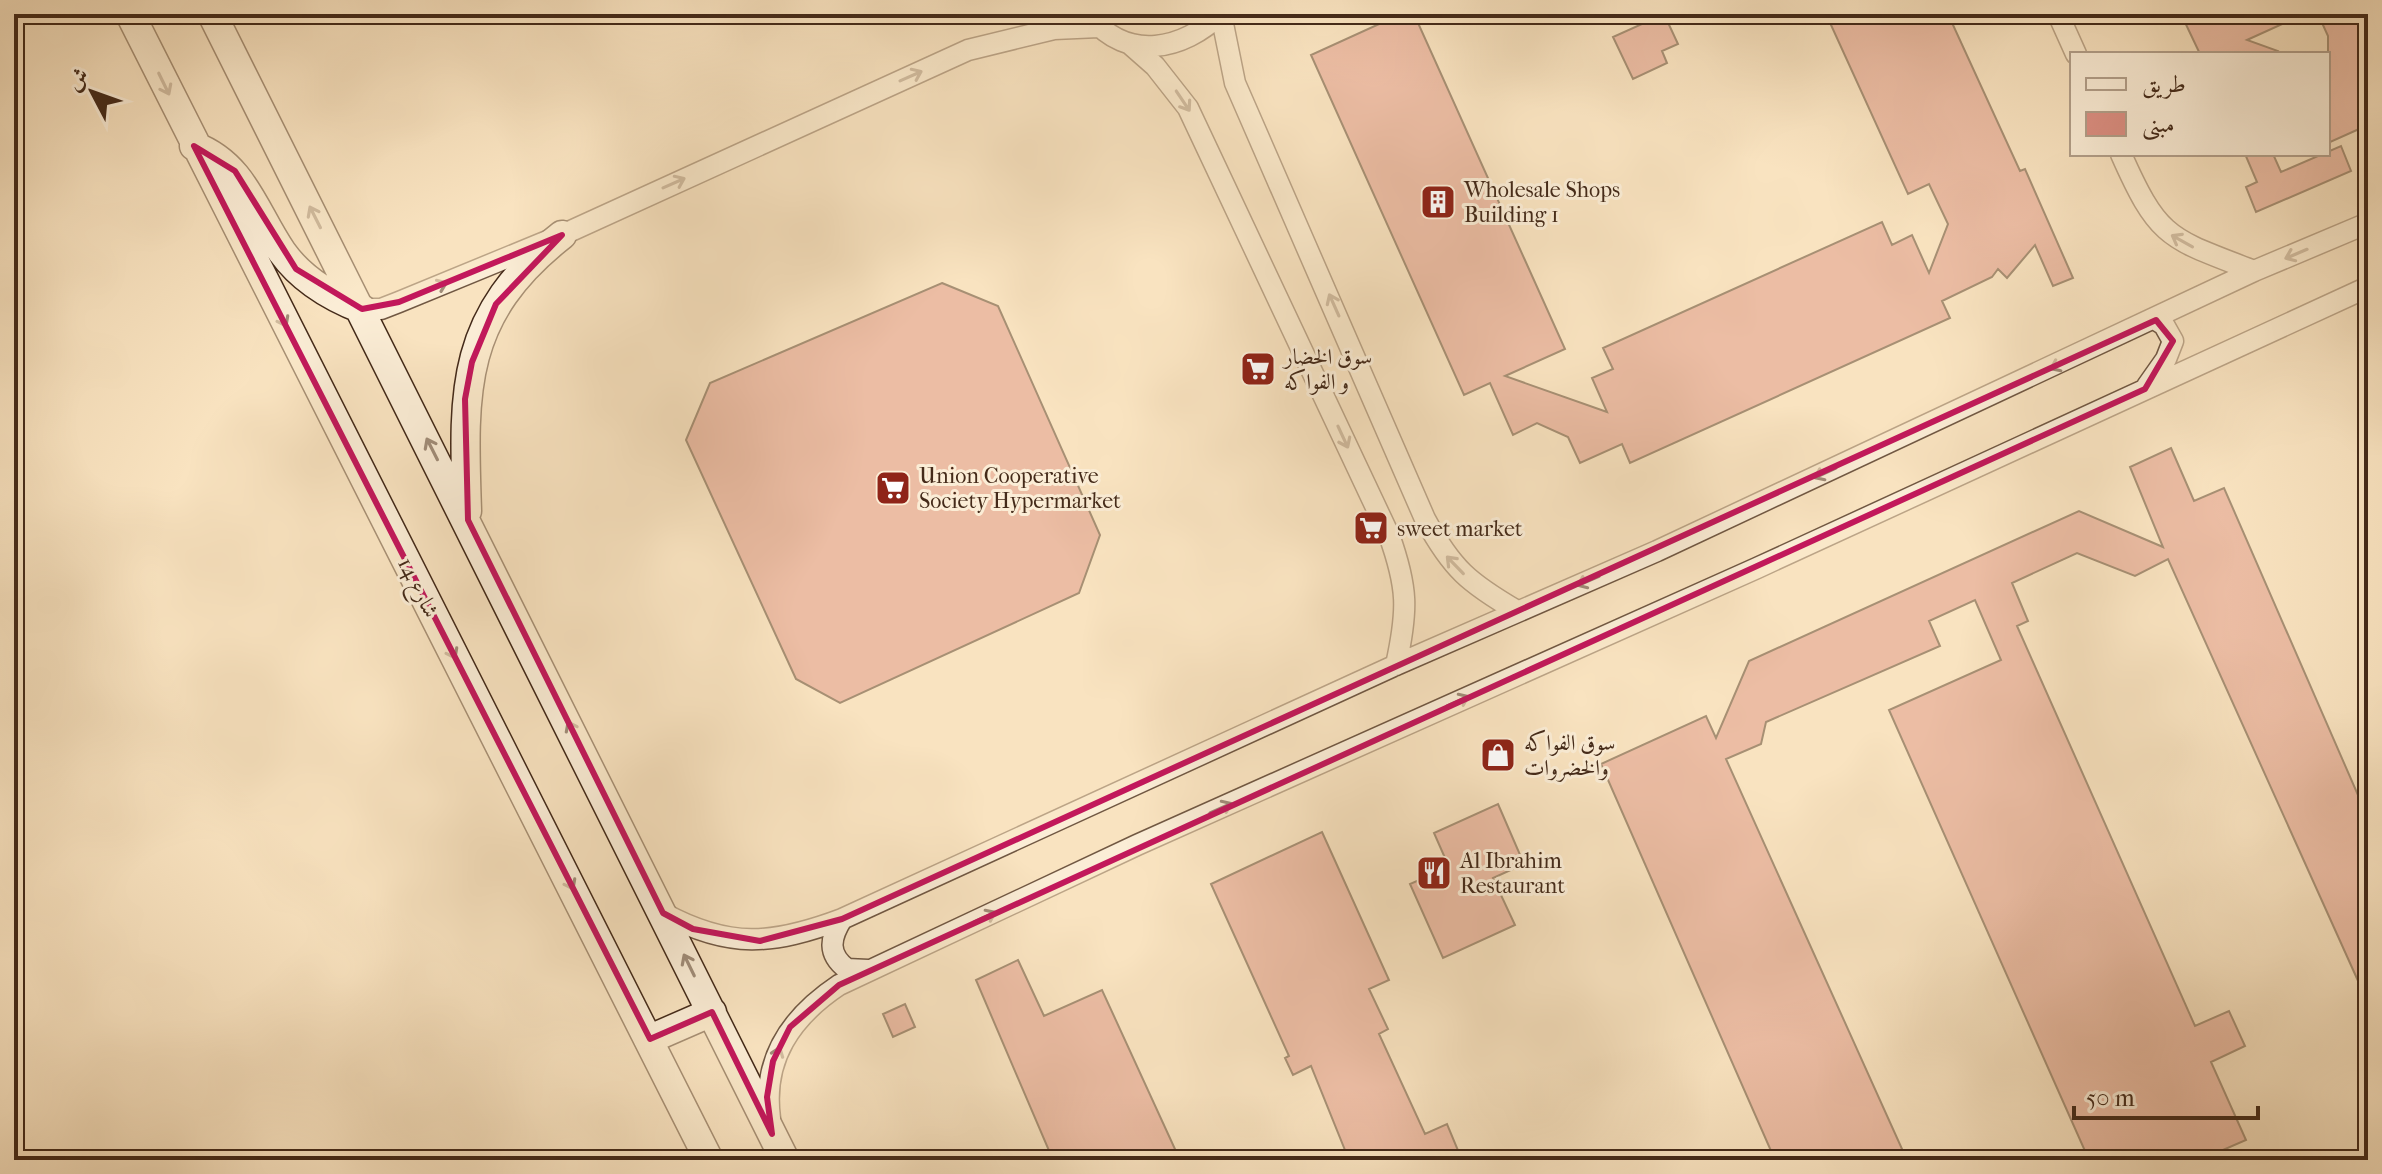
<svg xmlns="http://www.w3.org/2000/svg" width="2382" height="1174" font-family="'IM FELL French Canon',Amiri,serif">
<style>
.building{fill:#dc8f83;stroke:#442a19;stroke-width:2}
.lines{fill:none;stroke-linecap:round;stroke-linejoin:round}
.street-casing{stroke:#715843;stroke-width:23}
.secondary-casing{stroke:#442a19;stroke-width:31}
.street{stroke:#fbedd6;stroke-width:20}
.secondary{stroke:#fbedd6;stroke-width:28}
.oneway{stroke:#a08c78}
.marked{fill:none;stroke:#c2185b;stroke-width:6;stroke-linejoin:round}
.labels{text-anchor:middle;stroke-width:6;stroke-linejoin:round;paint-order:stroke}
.poi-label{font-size:22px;fill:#442a19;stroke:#fbedd6;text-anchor:start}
.street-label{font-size:22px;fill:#442a19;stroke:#fbedd6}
</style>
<rect width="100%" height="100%" fill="#f9e3c0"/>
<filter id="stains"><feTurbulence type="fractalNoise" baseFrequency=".0025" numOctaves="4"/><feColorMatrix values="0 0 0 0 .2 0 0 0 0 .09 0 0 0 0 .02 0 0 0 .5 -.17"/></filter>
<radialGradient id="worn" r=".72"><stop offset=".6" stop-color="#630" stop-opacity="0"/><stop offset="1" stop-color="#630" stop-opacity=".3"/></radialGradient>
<path class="building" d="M1401,14H1414L1565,349L1505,376L1607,412L1592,378L1613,369L1603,348L1882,222L1892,245L1912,235L1929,273L1948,224L1929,184L1908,194L1826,14H1948L2020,171L2025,169L2073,278L2053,286L2035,245L2007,278L1998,269L1992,277L1942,301L1950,318L1630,463L1622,444L1580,463L1568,437L1537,423L1513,435L1490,383L1464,395L1311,55Z
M1664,14L1678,44L1662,51L1667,63L1633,79L1613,37Z
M2181,14H2304L2247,40L2278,51L2277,54H2200Z
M2318,14H2368V125L2328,143V36Z
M2341,146L2351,171L2256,212L2246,187L2257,182L2245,154H2273L2281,172Z
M942,283L998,306L1100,535L1079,593L840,703L796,679L686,440L710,383Z
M2171,448L2194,501L2224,488L2368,818V1003L2168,559L2135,576L2077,553L2012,583L2028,621L2017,626L2195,1026L2229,1011L2245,1046L2211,1062L2246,1140L2200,1160H2089L1889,710L2001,660L1975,600L1929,621L1940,646L1766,722L1761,744L1726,759L1907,1160H1775L1601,764L1706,716L1716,738L1749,661L2079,511L2163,547L2130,467Z
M1498,804L1524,864L1493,878L1515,925L1443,958L1410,884L1449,867L1434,833Z
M1322,832L1389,980L1369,989L1388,1029L1379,1034L1425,1134L1447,1124L1462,1160H1349L1311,1066L1293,1075L1285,1058L1289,1056L1211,884Z
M1018,960L1044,1016L1102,990L1180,1160H1053L976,980Z
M905,1004L915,1027L893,1037L883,1014Z"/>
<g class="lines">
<defs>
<path id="street" d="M1221,14L1235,83L1425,519C1452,569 1469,583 1517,611
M2058,14L2076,54
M1091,17C1127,62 1184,50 1220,14
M1130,44L1155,66L1188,108L1389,535C1408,588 1408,610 1396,665
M2121,154C2159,240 2169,238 2254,271
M362,309H381L399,302L562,235L968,50L1054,29L1099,27
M2147,386L2166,359L2173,341L2164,325L2156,320
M663,913C729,949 773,945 842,919L1396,665L1657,551L2254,271L2368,223
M842,919C830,938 827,954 847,969L868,970
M770,1118C762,1059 791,1017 839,985L1137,845L1757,568L2368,287"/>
<path id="secondary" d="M130,14L709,1160
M212,14L785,1160
M194,146C244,165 254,211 282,252C302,280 331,297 362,309
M467,511C463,391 459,316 562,235
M650,1039L712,1012"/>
</defs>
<use href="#street" class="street-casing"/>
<use href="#secondary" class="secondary-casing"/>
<use href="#street" class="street"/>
<use href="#secondary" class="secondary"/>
</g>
<defs><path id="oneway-shaft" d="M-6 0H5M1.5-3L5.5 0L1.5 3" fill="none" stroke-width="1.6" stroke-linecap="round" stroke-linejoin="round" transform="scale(2)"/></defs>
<g class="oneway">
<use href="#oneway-shaft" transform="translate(911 76) rotate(-24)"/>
<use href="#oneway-shaft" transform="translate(164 84) rotate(64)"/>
<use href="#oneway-shaft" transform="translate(1183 101) rotate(56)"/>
<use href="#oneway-shaft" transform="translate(674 183) rotate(-24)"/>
<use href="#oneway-shaft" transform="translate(315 217) rotate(-117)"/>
<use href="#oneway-shaft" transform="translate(2182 241) rotate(-151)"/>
<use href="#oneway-shaft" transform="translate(2296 254) rotate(157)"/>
<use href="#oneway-shaft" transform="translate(436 287) rotate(-22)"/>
<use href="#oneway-shaft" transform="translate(1334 305) rotate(-114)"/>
<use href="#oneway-shaft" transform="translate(281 316) rotate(63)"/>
<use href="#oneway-shaft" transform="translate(2061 364) rotate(155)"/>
<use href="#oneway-shaft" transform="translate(1343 437) rotate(65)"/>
<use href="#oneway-shaft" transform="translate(432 449) rotate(-117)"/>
<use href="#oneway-shaft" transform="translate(1825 473) rotate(155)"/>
<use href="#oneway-shaft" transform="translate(1455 565) rotate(-134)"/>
<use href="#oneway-shaft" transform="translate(1588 581) rotate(157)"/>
<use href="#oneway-shaft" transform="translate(450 648) rotate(63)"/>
<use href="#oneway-shaft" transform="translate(1458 701) rotate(-24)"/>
<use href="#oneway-shaft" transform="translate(573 732) rotate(-116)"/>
<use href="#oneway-shaft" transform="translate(1221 808) rotate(-24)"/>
<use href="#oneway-shaft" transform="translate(568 879) rotate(63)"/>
<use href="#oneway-shaft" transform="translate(985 917) rotate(-25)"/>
<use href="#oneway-shaft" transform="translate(689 965) rotate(-116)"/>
<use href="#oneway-shaft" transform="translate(776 1058) rotate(-70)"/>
</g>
<path d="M0 0H2382V1174H0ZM194,146L235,171L296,269L362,309L399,302L562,235L496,304L472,362L465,399L468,520L663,913L693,929L760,941L842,919L2156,320L2173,341L2145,389L839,985L790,1027L773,1061L767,1097L772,1134L712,1012L650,1039Z" fill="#f9e3c0" fill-opacity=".55" fill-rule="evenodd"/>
<path class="marked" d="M194,146L235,171L296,269L362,309L399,302L562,235L496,304L472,362L465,399L468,520L663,913L693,929L760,941L842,919L2156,320L2173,341L2145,389L839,985L790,1027L773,1061L767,1097L772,1134L712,1012L650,1039Z"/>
<defs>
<symbol id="building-square" viewBox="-11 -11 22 22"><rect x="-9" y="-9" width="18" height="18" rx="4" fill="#8f2418" stroke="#fbedd6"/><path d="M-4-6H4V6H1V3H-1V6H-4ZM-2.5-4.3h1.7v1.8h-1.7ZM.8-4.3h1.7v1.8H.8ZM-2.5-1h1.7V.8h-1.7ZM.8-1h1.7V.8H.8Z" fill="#fff"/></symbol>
<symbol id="supermarket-square" viewBox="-11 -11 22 22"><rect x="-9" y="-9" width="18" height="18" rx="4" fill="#8f2418" stroke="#fbedd6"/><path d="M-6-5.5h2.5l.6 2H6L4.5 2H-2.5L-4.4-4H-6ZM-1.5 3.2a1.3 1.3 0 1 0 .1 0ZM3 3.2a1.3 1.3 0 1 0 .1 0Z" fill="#fff"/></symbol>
<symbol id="shop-square" viewBox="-11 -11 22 22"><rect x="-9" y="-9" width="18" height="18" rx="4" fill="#8f2418" stroke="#fbedd6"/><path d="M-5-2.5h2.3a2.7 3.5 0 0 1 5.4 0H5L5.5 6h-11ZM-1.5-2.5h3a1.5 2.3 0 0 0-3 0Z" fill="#fff"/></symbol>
<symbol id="restaurant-square" viewBox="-11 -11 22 22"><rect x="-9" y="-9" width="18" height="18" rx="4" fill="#8f2418" stroke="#fbedd6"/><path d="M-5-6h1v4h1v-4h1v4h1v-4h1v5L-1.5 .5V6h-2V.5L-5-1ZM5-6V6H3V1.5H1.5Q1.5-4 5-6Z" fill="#fff"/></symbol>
</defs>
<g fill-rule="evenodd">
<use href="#building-square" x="1418" y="182" width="40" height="40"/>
<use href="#supermarket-square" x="1238" y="349" width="40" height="40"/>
<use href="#supermarket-square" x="873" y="468" width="40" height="40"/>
<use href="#supermarket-square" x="1351" y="508" width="40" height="40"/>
<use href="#shop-square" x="1478" y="735" width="40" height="40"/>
<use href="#restaurant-square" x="1414" y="853" width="40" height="40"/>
</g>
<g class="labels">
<g class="poi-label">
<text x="1464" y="197">Wholesale Shops<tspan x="1464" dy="25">Building 1</tspan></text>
<text x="1284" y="364">سوق الخضار<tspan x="1284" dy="25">و الفواكه</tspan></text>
<text x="919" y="483">Union Cooperative<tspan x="919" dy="25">Society Hypermarket</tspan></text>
<text x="1397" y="536">sweet market</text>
<text x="1524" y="750">سوق الفواكه<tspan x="1524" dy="25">والخضروات</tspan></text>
<text x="1460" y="868">Al Ibrahim<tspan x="1460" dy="25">Restaurant</tspan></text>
</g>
<g class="street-label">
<text transform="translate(419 587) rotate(63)" y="8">شارع 14</text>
</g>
</g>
<rect width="2382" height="1174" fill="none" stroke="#f9e3c0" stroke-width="48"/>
<rect x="16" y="16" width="2350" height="1142" fill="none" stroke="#442a19" stroke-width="4"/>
<rect x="24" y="24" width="2334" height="1126" fill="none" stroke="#442a19" stroke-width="2"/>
<rect x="2070" y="52" width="260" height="104" fill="#fbedd6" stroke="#b29f8a" stroke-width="2"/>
<rect x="2086" y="78" width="40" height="12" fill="#fbedd6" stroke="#b29f8a" stroke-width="2"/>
<text x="2142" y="92" font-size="24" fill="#442a19">طريق</text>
<rect x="2086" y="112" width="40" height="24" fill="#dc8f83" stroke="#b29f8a" stroke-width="2"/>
<text x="2142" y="132" font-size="24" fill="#442a19">مبنى</text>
<g transform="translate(92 92) rotate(311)" stroke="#fbedd6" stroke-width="6" paint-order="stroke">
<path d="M0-6L14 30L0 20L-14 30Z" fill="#442a19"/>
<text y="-12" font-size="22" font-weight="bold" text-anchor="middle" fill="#442a19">ش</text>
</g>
<path d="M2074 1106v12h184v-12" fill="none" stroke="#442a19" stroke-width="4"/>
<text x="2086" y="1106" font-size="24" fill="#442a19" stroke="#fbedd6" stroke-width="6" paint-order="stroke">50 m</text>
<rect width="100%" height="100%" filter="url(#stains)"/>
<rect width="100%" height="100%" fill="url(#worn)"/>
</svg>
